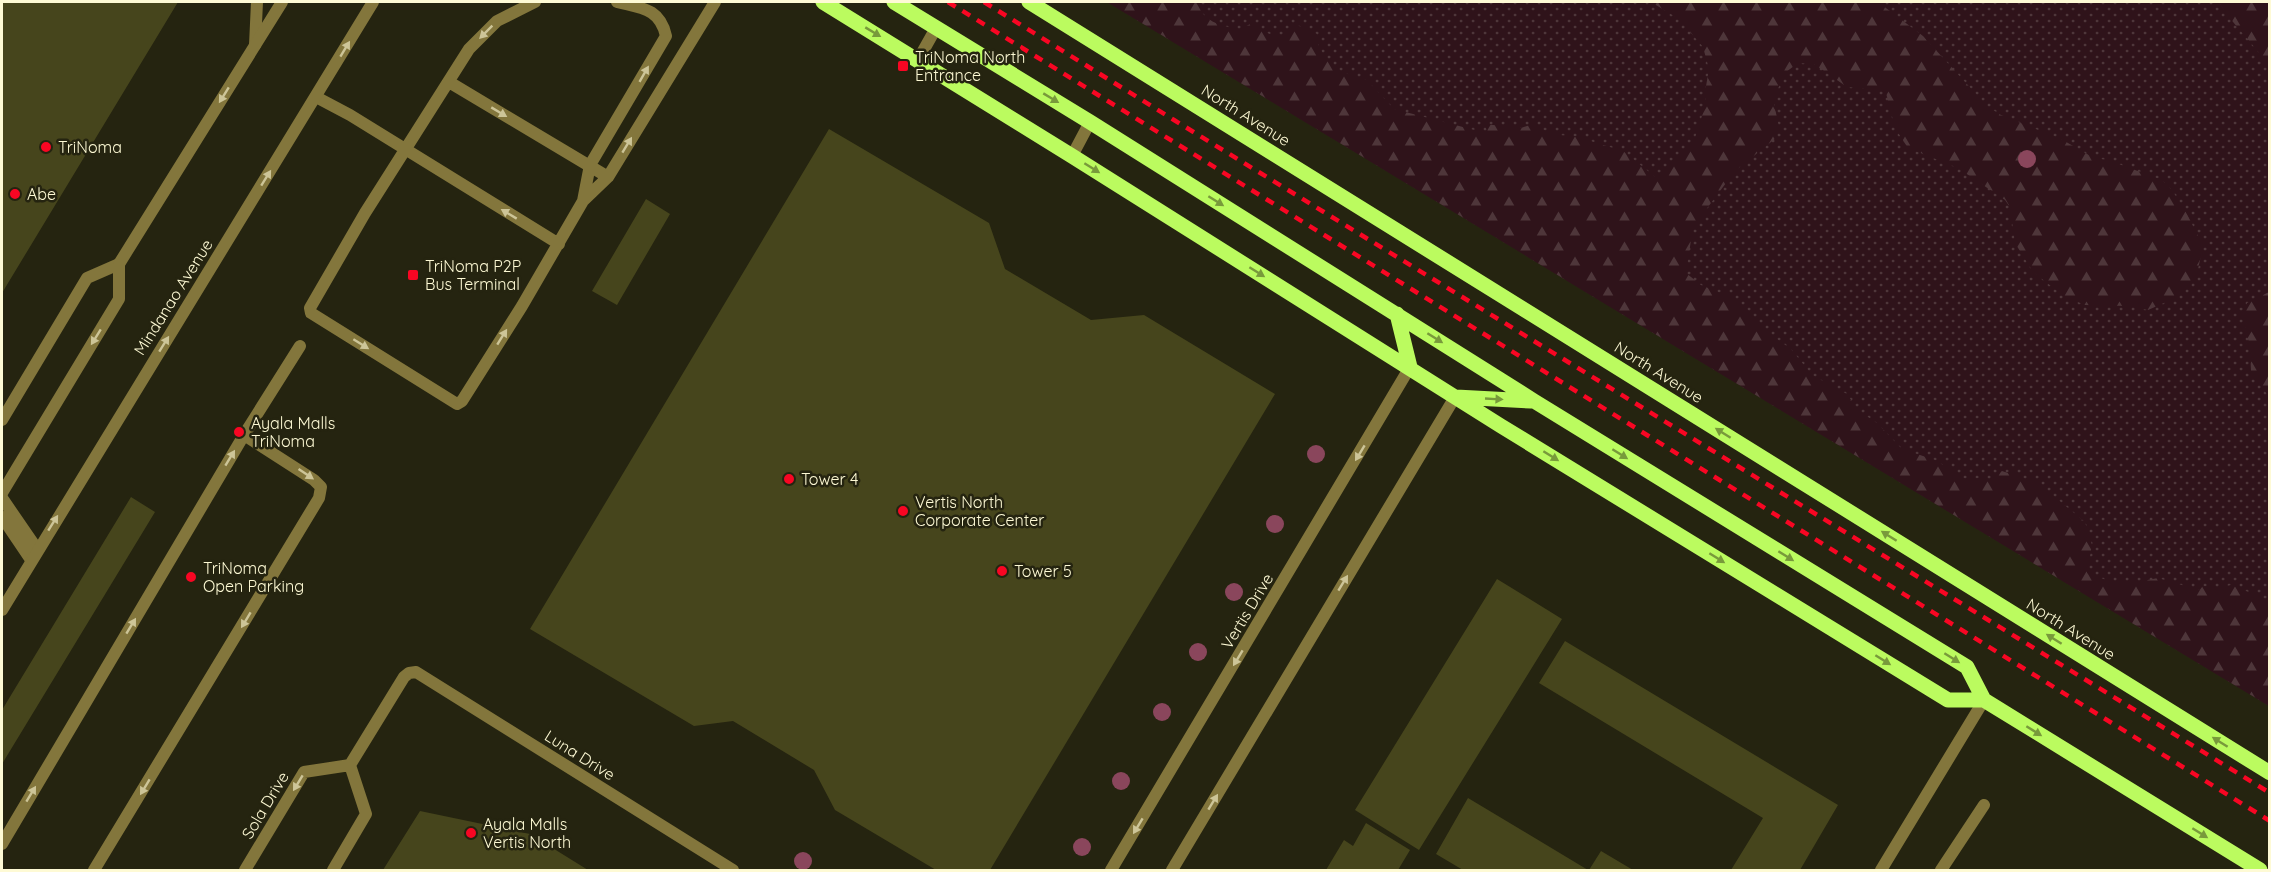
<svg xmlns="http://www.w3.org/2000/svg" width="2271" height="872" font-family="Quicksand,sans-serif">
<style>
.grass{fill:url(#grass-dots)}
.forest{fill:url(#forest-firs)}
.building{fill:#46451c}
.lines{fill:none;stroke-linecap:round;stroke-linejoin:round}
.service{stroke:#83763c;stroke-width:12}
.minor{stroke:#83763c;stroke-width:12}
.tertiary{stroke:#83763c;stroke-width:12}
.primary{stroke:#bbfb5f;stroke-width:15}
.rail{stroke:#f80623;stroke-width:4.5;stroke-dasharray:9 8;stroke-linecap:butt}
.tree{fill:#8a465c}
.oneway{fill:#cdc598}
.oneway2{fill:#789a3b}
.poi-dot{fill:#f80623;stroke:#252410;stroke-width:2}
.labels{text-anchor:middle;stroke-width:5;stroke-linejoin:round;paint-order:stroke}
.poi-label{font-size:16px;fill:#fefad5;stroke:#252410;text-anchor:start}
.street-label{font-size:16px;fill:#fefad5;stroke:#252410}
</style>
<defs>
<pattern id="grass-dots" width="8" height="8" patternUnits="userSpaceOnUse" patternTransform="scale(1.5)"><rect width="8" height="8" fill="#2f131a"/><path d="M2 2h.1M6 6h.1" fill="none" stroke="#4e363a" stroke-width="1.8" stroke-linecap="round"/></pattern>
<pattern id="forest-firs" width="22" height="20" patternUnits="userSpaceOnUse" patternTransform="scale(1.5)"><rect width="22" height="20" fill="#2f131a"/><path d="M5 1l3.5 6h-7zM16 11l3.5 6h-7z" fill="#4e363a"/></pattern>
</defs>
<rect width="100%" height="100%" fill="#252410"/>
<path class="grass" d="M1107,2H2269V706Z"/>
<path class="forest" d="M1107,2H1199C1200,22 1222,25 1239,30L1252,23C1270,35 1278,43 1297,25L1317,34L1318,44L1325,58L1342,72L1367,80L1394,109L1482,132H1488L1484,124L1521,128L1530,125L1558,135L1574,136L1623,151L1658,179L1673,160L1686,152L1695,138L1706,103L1705,92L1709,69L1703,47L1679,19L1651,2H1878L1923,36L1987,106L2001,115L2061,139L2094,158L2108,160L2162,180L2172,190L2187,214L2203,246L2197,274L2173,299L2148,310L2128,306L2085,305L2064,296L2033,272L2015,243L2010,207L2005,200L1958,168L1908,148L1895,128L1886,93L1882,90L1847,87L1814,64L1798,63L1786,72L1773,99L1779,127L1776,138L1735,171L1693,227L1686,273L1701,285L1728,296L1748,310L1770,334L1791,349L1812,375L1847,394L1859,411L1877,423L1902,449L1938,461L1956,476L1967,479L1970,478L1991,479L2002,471L2038,483L2085,522L2092,545L2087,573L2112,582H2137L2158,578L2199,590L2203,586L2217,588L2231,585L2256,595L2269,608V706Z
M2219,2H2269V67C2254,43 2233,26 2219,2Z
M2269,292V397L2251,371L2250,347L2243,318L2247,303Z"/>
<path class="building" d="M2,2H178L2,293Z
M829,129L989,223L1005,269L1091,320L1144,315L1275,394L990,870H936L835,810L814,770L733,721L694,726L530,629Z
M646,199L670,214L617,305L592,291Z
M131,497L155,512L2,764V710Z
M1497,579L1562,619L1419,850L1355,810Z
M1565,641L1838,805L1800,870H1731L1763,818L1539,683Z
M1468,798L1588,870H1463L1436,854Z
M420,811L530,834L588,870H383Z
M1366,823L1410,850L1398,870H1326L1344,840L1353,846Z
M1601,851L1633,870H1589Z"/>
<g class="lines">
<path class="service" d="M535,2L497,21L469,49L365,213L310,308L311,313L457,404L462,401L522,306L583,201L608,177L715,2
M449,82L608,177
M316,97L350,115L559,244
M583,201L590,165L666,36C660,8 641,8 617,2
M2,420L87,278L119,264
M2,498L37,549
M2,517L31,560
M350,765L404,677L409,673L416,672L733,870
M2,844L244,435L300,346
M94,870L319,498L321,487L314,480L244,435
M245,870L304,772L350,765
M333,870L366,814L350,765
M1111,870L1410,367
M1172,870L1455,397
M1881,870L1984,700
M1941,870L1984,805"/>
<path class="minor" d="M255,45L257,2
M918,60L936,28
M1072,156L1090,122"/>
<path class="tertiary" d="M2,493L119,299V264L282,2
M2,610L373,2"/>
<path class="primary" d="M823,2L1072,156L1501,426L1948,700H1984
M894,2L1090,122L1534,401L1967,667L1984,700L2260,870
M1029,2L2270,773
M1397,314L1410,367
M1456,397L1531,401"/>
<path class="rail" d="M948,2L2270,821
M984,2L1174,120L2270,793"/>
</g>
<g class="tree">
<circle cx="2027" cy="159" r="9"/>
<circle cx="1316" cy="454" r="9"/>
<circle cx="1275" cy="524" r="9"/>
<circle cx="1234" cy="592" r="9"/>
<circle cx="1198" cy="652" r="9"/>
<circle cx="1162" cy="712" r="9"/>
<circle cx="1121" cy="781" r="9"/>
<circle cx="1082" cy="847" r="9"/>
<circle cx="803" cy="861" r="9"/>
</g>
<defs><path id="oneway-solid" d="M-6-.8H1V-3.2L6.5 0L1 3.2V.8H-6Z" transform="scale(1.5)"/></defs>
<g class="oneway">
<use href="#oneway-solid" transform="translate(486 32) rotate(135)"/>
<use href="#oneway-solid" transform="translate(345 49) rotate(-59)"/>
<use href="#oneway-solid" transform="translate(644 74) rotate(-60)"/>
<use href="#oneway-solid" transform="translate(224 95) rotate(122)"/>
<use href="#oneway-solid" transform="translate(499 112) rotate(31)"/>
<use href="#oneway-solid" transform="translate(627 145) rotate(-59)"/>
<use href="#oneway-solid" transform="translate(266 178) rotate(-58)"/>
<use href="#oneway-solid" transform="translate(509 214) rotate(-149)"/>
<use href="#oneway-solid" transform="translate(96 337) rotate(122)"/>
<use href="#oneway-solid" transform="translate(502 337) rotate(-58)"/>
<use href="#oneway-solid" transform="translate(164 344) rotate(-58)"/>
<use href="#oneway-solid" transform="translate(361 344) rotate(32)"/>
<use href="#oneway-solid" transform="translate(1360 453) rotate(121)"/>
<use href="#oneway-solid" transform="translate(230 458) rotate(-59)"/>
<use href="#oneway-solid" transform="translate(306 474) rotate(34)"/>
<use href="#oneway-solid" transform="translate(53 523) rotate(-58)"/>
<use href="#oneway-solid" transform="translate(1343 583) rotate(-59)"/>
<use href="#oneway-solid" transform="translate(246 620) rotate(121)"/>
<use href="#oneway-solid" transform="translate(131 626) rotate(-59)"/>
<use href="#oneway-solid" transform="translate(1238 658) rotate(121)"/>
<use href="#oneway-solid" transform="translate(298 783) rotate(121)"/>
<use href="#oneway-solid" transform="translate(145 787) rotate(121)"/>
<use href="#oneway-solid" transform="translate(31 794) rotate(-59)"/>
<use href="#oneway-solid" transform="translate(1213 802) rotate(-59)"/>
<use href="#oneway-solid" transform="translate(1138 826) rotate(121)"/>
</g>
<g class="oneway2">
<use href="#oneway-solid" transform="translate(873 32) rotate(31)"/>
<use href="#oneway-solid" transform="translate(1051 98) rotate(31)"/>
<use href="#oneway-solid" transform="translate(1092 168) rotate(32)"/>
<use href="#oneway-solid" transform="translate(1216 201) rotate(32)"/>
<use href="#oneway-solid" transform="translate(1257 272) rotate(32)"/>
<use href="#oneway-solid" transform="translate(1435 338) rotate(32)"/>
<use href="#oneway-solid" transform="translate(1494 399) rotate(3)"/>
<use href="#oneway-solid" transform="translate(1723 433) rotate(-148)"/>
<use href="#oneway-solid" transform="translate(1620 454) rotate(32)"/>
<use href="#oneway-solid" transform="translate(1551 456) rotate(32)"/>
<use href="#oneway-solid" transform="translate(1889 536) rotate(-148)"/>
<use href="#oneway-solid" transform="translate(1786 556) rotate(32)"/>
<use href="#oneway-solid" transform="translate(1717 558) rotate(32)"/>
<use href="#oneway-solid" transform="translate(2054 639) rotate(-148)"/>
<use href="#oneway-solid" transform="translate(1952 658) rotate(32)"/>
<use href="#oneway-solid" transform="translate(1883 660) rotate(32)"/>
<use href="#oneway-solid" transform="translate(2034 731) rotate(32)"/>
<use href="#oneway-solid" transform="translate(2220 742) rotate(-148)"/>
<use href="#oneway-solid" transform="translate(2200 833) rotate(32)"/>
</g>
<g class="poi-dot">
<rect x="897" y="60" width="12" height="12" rx="3"/>
<circle cx="46" cy="147" r="6"/>
<circle cx="15" cy="194" r="6"/>
<rect x="407" y="269" width="12" height="12" rx="3"/>
<circle cx="239" cy="432" r="6"/>
<circle cx="789" cy="479" r="6"/>
<circle cx="903" cy="511" r="6"/>
<circle cx="1002" cy="571" r="6"/>
<circle cx="191" cy="577" r="6"/>
<circle cx="471" cy="833" r="6"/>
</g>
<g class="labels">
<g class="poi-label">
<text x="915" y="63">TriNoma North<tspan x="915" dy="18">Entrance</tspan></text>
<text x="58" y="153">TriNoma</text>
<text x="27" y="200">Abe</text>
<text x="425" y="272">TriNoma P2P<tspan x="425" dy="18">Bus Terminal</tspan></text>
<text x="251" y="429">Ayala Malls<tspan x="251" dy="18">TriNoma</tspan></text>
<text x="801" y="485">Tower 4</text>
<text x="915" y="508">Vertis North<tspan x="915" dy="18">Corporate Center</tspan></text>
<text x="203" y="574">TriNoma<tspan x="203" dy="18">Open Parking</tspan></text>
<text x="1014" y="577">Tower 5</text>
<text x="483" y="830">Ayala Malls<tspan x="483" dy="18">Vertis North</tspan></text>
</g>
<g class="street-label">
<text transform="translate(1246 115) rotate(32)" y="6">North Avenue</text>
<text transform="translate(173 297) rotate(-58)" y="6">Mindanao Avenue</text>
<text transform="translate(1659 372) rotate(32)" y="6">North Avenue</text>
<text transform="translate(1247 611) rotate(-59)" y="6">Vertis Drive</text>
<text transform="translate(2071 629) rotate(32)" y="6">North Avenue</text>
<text transform="translate(580 755) rotate(32)" y="6">Luna Drive</text>
<text transform="translate(265 805) rotate(-59)" y="6">Sola Drive</text>
</g>
</g>
<rect width="2271" height="872" fill="none" stroke="#fefad5" stroke-width="6"/>
</svg>
